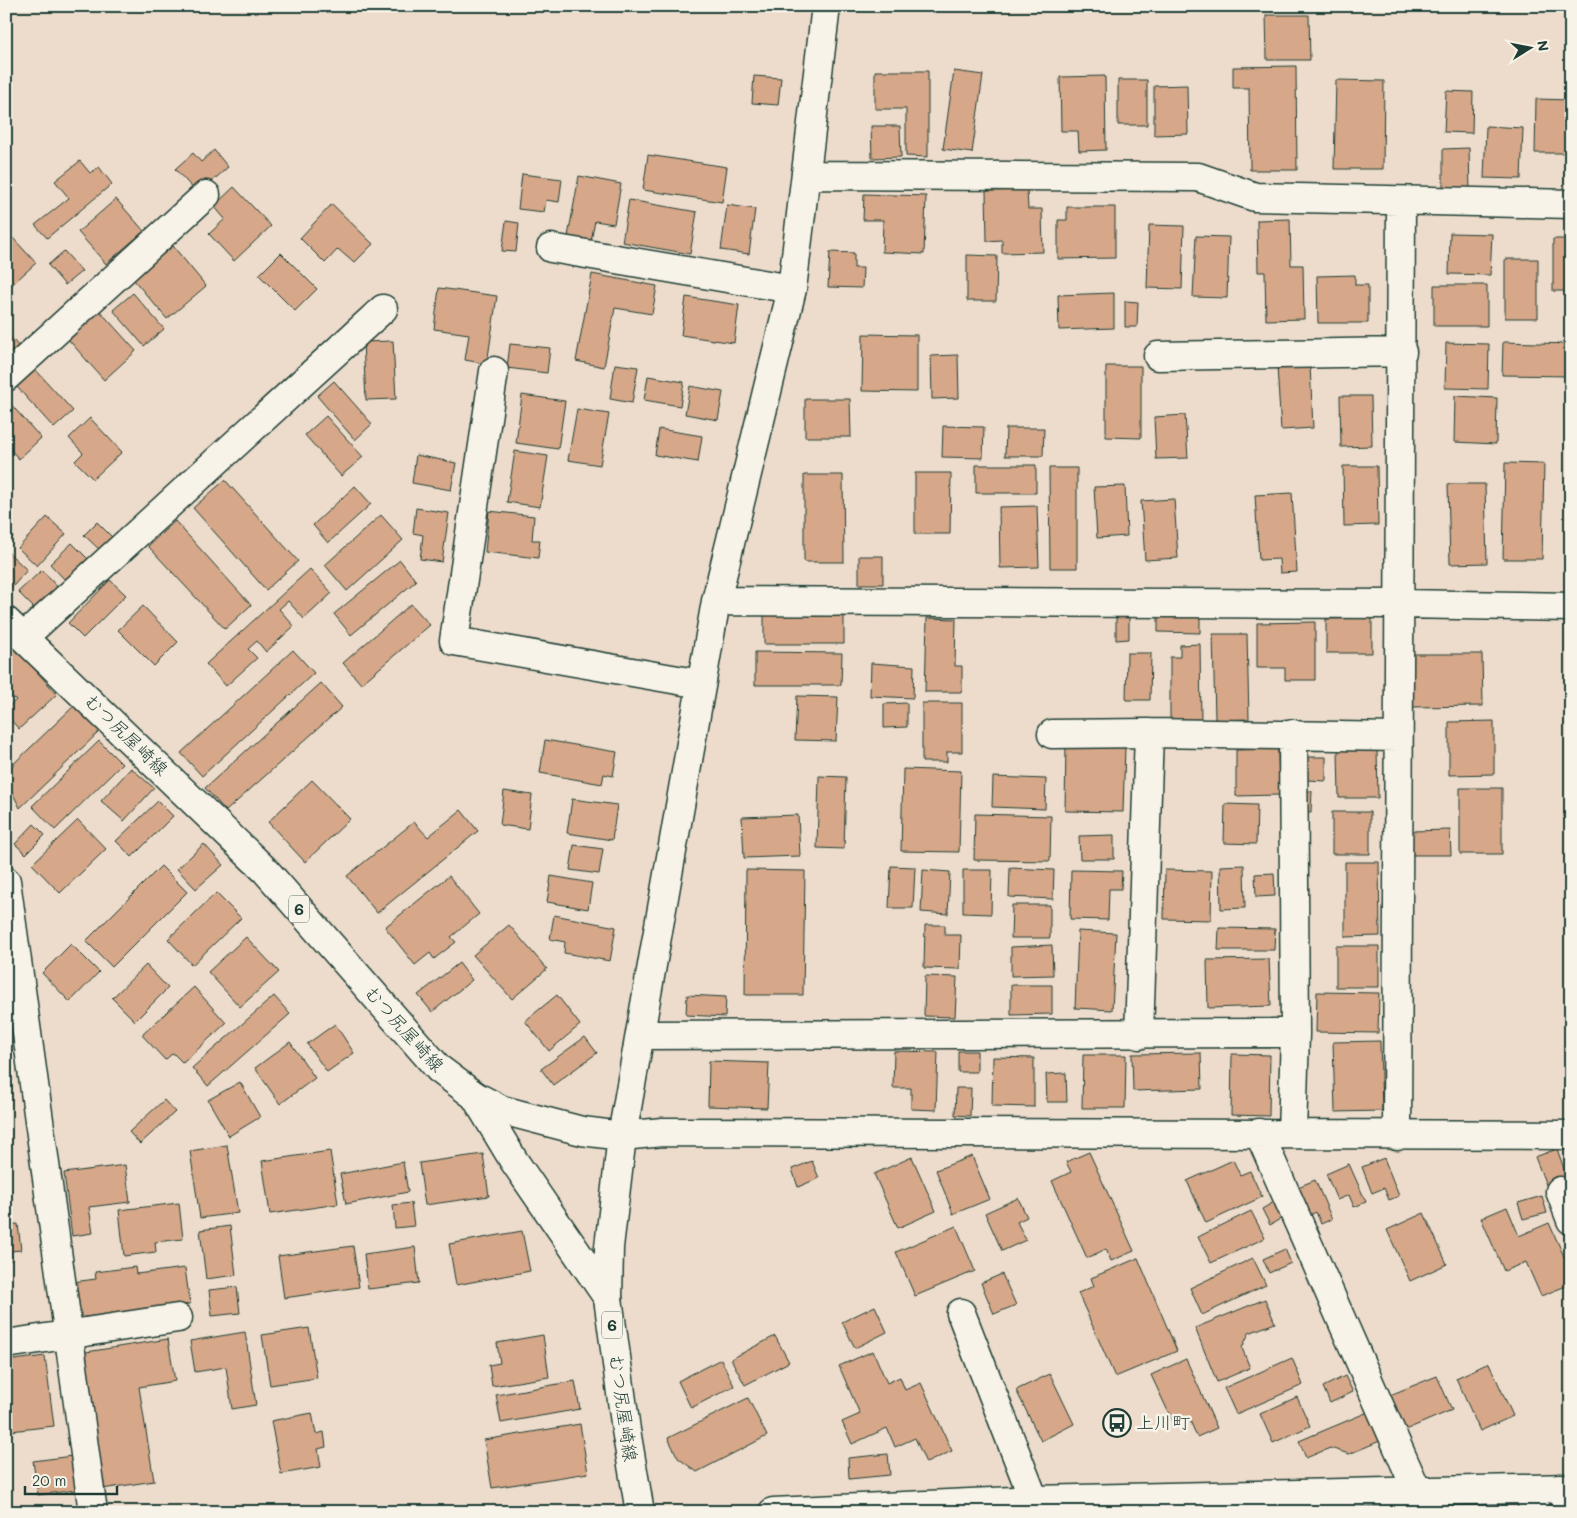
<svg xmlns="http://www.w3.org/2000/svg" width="1577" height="1518" font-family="Mali,'Klee One',sans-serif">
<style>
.building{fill:#d6a788;stroke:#1f3d34}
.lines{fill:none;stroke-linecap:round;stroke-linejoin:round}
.minor-casing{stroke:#1f3d34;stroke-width:31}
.major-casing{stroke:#1f3d34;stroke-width:31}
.highway-casing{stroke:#1f3d34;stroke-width:31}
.minor{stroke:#f7f3e8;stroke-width:28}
.major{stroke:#f7f3e8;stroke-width:28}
.highway{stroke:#f7f3e8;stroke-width:28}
.labels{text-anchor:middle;stroke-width:5;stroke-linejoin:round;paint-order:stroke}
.shield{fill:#f7f3e8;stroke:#60746a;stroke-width:1}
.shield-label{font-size:16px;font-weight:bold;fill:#1f3d34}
.street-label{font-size:18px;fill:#1f3d34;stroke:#f7f3e8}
.poi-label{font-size:18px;fill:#1f3d34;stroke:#f7f3e8;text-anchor:start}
</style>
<rect width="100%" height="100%" fill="#eddccb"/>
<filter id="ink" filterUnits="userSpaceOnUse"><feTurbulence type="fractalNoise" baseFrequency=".02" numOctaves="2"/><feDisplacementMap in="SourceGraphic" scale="10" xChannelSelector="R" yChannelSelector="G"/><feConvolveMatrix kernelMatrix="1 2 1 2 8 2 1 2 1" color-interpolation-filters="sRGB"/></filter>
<g filter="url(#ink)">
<path class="building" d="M1266,15H1309L1310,60H1267Z
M1296,66L1297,170H1250L1249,88H1233V67Z
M875,71H928V157L906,156V109H875Z
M954,71L983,75L972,153L943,149Z
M754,76L781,78L778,105L752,103Z
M1105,76L1106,150L1079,151L1078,131H1061L1060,77Z
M1118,80H1147V125H1118Z
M1336,80L1384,81L1383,169H1334Z
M1187,85L1188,134L1154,135V86Z
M1446,91L1473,92L1472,133L1444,132Z
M1536,99L1571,100V153H1535Z
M871,126H900L901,157L872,158Z
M1486,126L1523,128L1521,179L1484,178Z
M1469,148L1470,192L1443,193V149Z
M214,150L228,167L198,194L175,169L193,153L201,162Z
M648,155L727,167L722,202L643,190Z
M80,161L90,173L99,167L112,184L47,238L35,225L69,198L55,181Z
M522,174L562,179L559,202L546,200L544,212L518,209Z
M579,176L621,184L614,224L595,221L590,246L567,242Z
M234,187L271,226L234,261L209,234L225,219L214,206Z
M1027,190L1028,209H1042L1043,252L1002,253V240L987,241L986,191Z
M864,194L926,196L924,254L882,252L883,220H863Z
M116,199L144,231L106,264L78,232Z
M629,200L697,212L690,254L622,242Z
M332,204L373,244L354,263L338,249L325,263L300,238Z
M727,205L755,209L749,254L721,250Z
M1067,207H1115V258L1058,259V220H1067Z
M1290,219L1291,265H1303L1304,319L1266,320L1265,272H1258L1257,220Z
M506,221L519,223L516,252L502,251Z
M1149,225L1184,226L1182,289L1147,288Z
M1450,233L1492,234L1490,275L1449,274Z
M1196,236L1229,237L1227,298L1193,297Z
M13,238L36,263L6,290V244Z
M1553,239H1571V291H1553Z
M173,246L206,286L167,319L133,279Z
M64,251L82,271L65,285L48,265Z
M830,252L854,253V268H863L862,288L828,287Z
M281,253L317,289L295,311L259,275Z
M967,255L997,256L996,301H967Z
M1505,259H1538V318H1505Z
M592,274L657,286L652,314L615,308L604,367L576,361Z
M1355,275V285H1368V323H1318L1317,276Z
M1434,285H1487V326H1434Z
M439,288L497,296L487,364L465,360L469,334L434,329Z
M133,293L164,329L144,346L113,310Z
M1114,293V328L1059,330L1058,295Z
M686,297L739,305L734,343L681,335Z
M1125,301L1138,302L1137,327H1125Z
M99,310L136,351L104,380L67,338Z
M6,332L20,348L6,359Z
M863,334L917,335V392L862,391Z
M393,341L396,399L366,400L363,342Z
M1503,342L1571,344V376L1502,375Z
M1446,343L1489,344L1488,389L1445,388Z
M510,344L550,348L547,373L507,368Z
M958,355L959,398L932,399L931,356Z
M615,364L638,367L632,403L610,399Z
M1310,365L1313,428L1281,430L1277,367Z
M1106,366H1141V438L1106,437Z
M35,369L73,411L54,428L16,386Z
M648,376L684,382L680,406L644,400Z
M334,381L372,424L355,440L317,396Z
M690,386L723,392L718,420L685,414Z
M522,395L565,401L558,449L516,443Z
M1340,396H1371L1372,446L1341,447Z
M1455,396L1497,398L1496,444L1454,442Z
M805,399H850L851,437H805Z
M7,400L41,438L19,459L6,445Z
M577,409L609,414L600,465L568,460Z
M1185,415L1188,458L1156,459L1154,417Z
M326,416L363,457L341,476L305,435Z
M90,418L122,452L93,479L75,461L83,453L69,438Z
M943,426L984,427L983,458L942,457Z
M1006,428H1044L1043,456H1005Z
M659,429L702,436L698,462L655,455Z
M515,451L548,456L540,507L507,502Z
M416,455L456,463L451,490L412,483Z
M1505,463L1544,464L1542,559H1503Z
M976,465H1036V493H976Z
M1343,466H1377L1378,525L1344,526Z
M1049,468H1077V568H1050Z
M915,473H951L950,534H915Z
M804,475H843L844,562H804Z
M225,480L298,561L266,590L193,508Z
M1448,484H1485L1487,563L1450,564Z
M355,486L371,504L328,543L313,525Z
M1125,486L1127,536L1097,538L1094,487Z
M1292,493L1297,572L1280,573L1279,559L1259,560L1255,495Z
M1174,499L1178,558L1145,560L1141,501Z
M1037,506L1039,567L1000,568L999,507Z
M416,508L449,513L442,562L420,559L423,535L413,533Z
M489,511L534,516L532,540H540L538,558L485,552Z
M381,515L403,540L347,591L325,565Z
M47,517L66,534L37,566L18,548Z
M175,521L251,605L225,629L148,546Z
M97,522L115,540L103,553L84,535Z
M6,529L13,537L6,542Z
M72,543L88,559L65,580L50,564Z
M8,552L27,570L9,591L6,588Z
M859,556H883V584H859Z
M400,560L416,581L351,635L334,614Z
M310,569L332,593L304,619L288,601L279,609L294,626L266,652L257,641L248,649L257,658L226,686L206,664Z
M42,570L59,589L36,610L18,592Z
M110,580L126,595L83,638L68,623Z
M411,604L430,625L361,684L343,663Z
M143,606L178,642L154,666L118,630Z
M1158,613L1200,615V633L1158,632Z
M1116,614H1129V639L1116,640Z
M764,615H844V644H764Z
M927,618L956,619L955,666H962V692H925Z
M1372,618V653H1326V619Z
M1315,622V680H1285V668H1257V623Z
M1213,634H1247L1249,719L1215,720Z
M11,643L57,694L19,729L6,715V709L16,700L6,690V648Z
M1200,644L1201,722H1170V657H1180V645Z
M293,650L314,673L202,776L181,753Z
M755,652L842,653L841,685H755Z
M1127,653H1151L1150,700H1126Z
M1410,654H1482L1483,706L1411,707Z
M871,663L914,666L913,698L870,696Z
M321,683L342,707L226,811L205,788Z
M797,696L838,697L836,741L795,740Z
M77,703L102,729L20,808L6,780V771Z
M907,703V727L884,728V704Z
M922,703H962V752H947V762H922Z
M1494,721V774L1449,775V722Z
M545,740L617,752L613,776L604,774L602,784L540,773Z
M99,741L122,764L55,830L32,806Z
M1066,744L1125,746L1123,812L1065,811Z
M1278,749L1279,795L1236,796V750Z
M1377,749L1378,798H1339L1338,750Z
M1307,757H1326V781L1307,780Z
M131,768L154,788L124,821L101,801Z
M903,769L961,771L959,852L901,851Z
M819,776L846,777L844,849L817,848Z
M993,777L1046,779L1045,809L992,807Z
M312,780L350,819L305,862L268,822Z
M1460,788H1502V854H1460Z
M504,791L532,795L528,829L500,825Z
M1303,791H1312L1311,812H1301Z
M572,799L617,805L612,840L567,833Z
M158,801L173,816L132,857L116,841Z
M1225,804L1257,805L1256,844L1224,843Z
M461,810L478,831L377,913L347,876L414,822L428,837Z
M1332,812H1370V854H1332Z
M975,814L1051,816L1050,861L974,860Z
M798,815L800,856L744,858L742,817Z
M78,820L106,849L60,893L32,864Z
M34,824L45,835L26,854L15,844Z
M1450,830L1451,855H1410V831Z
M1114,835V859H1080L1079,836Z
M204,844L223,865L196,889L177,869Z
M574,845L603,849L599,874L570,870Z
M1345,862H1379L1380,936L1345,937Z
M1244,865L1245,908L1221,909L1220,866Z
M161,866L187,892L112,967L86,941Z
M891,866L915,867L913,908H889Z
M1010,868L1054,870L1053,899L1009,897Z
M746,870L805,871L803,995H745Z
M923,870L950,872L948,914L921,912Z
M963,870H992L991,914L963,913Z
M1071,870L1122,871L1121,889H1109L1108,920L1070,919Z
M1165,870L1212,871L1211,920L1164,919Z
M1274,873L1275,896L1256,897L1255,874Z
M449,876L479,914L451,937L456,942L434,959L430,953L415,965L385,927Z
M551,876L592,883L588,909L547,902Z
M216,893L241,918L192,965L168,939Z
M1012,905H1050V938H1011Z
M554,915L616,927L610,961L564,953L565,942L550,939Z
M509,925L547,969L512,999L473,955Z
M925,925H945V935H961L960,969L924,968Z
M1219,928L1275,929L1274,950H1218Z
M1078,931L1116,933L1112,1010L1075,1008Z
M246,937L279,972L240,1007L208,972Z
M71,944L99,972L70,1002L42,973Z
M1052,945L1053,975L1011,976V947Z
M1336,946H1379V987H1336Z
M1269,959L1271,1006L1208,1008L1207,960Z
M459,963L472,980L432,1012L418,995Z
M146,965L168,988L135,1021L112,998Z
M925,976L957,977L955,1017L924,1016Z
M1011,985H1052V1014L1011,1015Z
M194,987L226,1023L183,1063L173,1053L165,1060L142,1035Z
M1317,992L1379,993L1378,1033L1316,1032Z
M557,995L580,1025L549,1051L525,1021Z
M687,995L726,997L725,1017L686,1015Z
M274,996L290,1014L208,1086L192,1068Z
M335,1024L354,1053L327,1072L307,1044Z
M585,1037L597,1053L553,1085L541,1069Z
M1380,1041L1382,1111L1335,1112L1333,1042Z
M290,1042L315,1078L280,1104L255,1068Z
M894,1051L938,1052L936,1110L911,1109V1088H893Z
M958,1051H977V1072H958Z
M1201,1053L1202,1089L1133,1091L1132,1054Z
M1232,1054L1270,1055L1269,1116L1231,1115Z
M1083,1055H1126L1125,1108H1082Z
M993,1057L1034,1058V1107L992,1106Z
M709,1061L769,1063L767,1108L708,1106Z
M1066,1073L1067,1102H1047L1046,1074Z
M240,1082L260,1117L229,1136L208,1100Z
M956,1088H971L970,1116L955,1115Z
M164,1100L175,1112L140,1144L129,1132Z
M227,1145L238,1213L200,1218L190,1151Z
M1557,1149L1567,1177L1546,1185L1535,1157Z
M330,1151L338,1204L270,1214L262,1161Z
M1089,1152L1134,1251L1111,1261L1106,1249L1087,1258L1052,1181L1071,1172L1066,1162Z
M483,1154L489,1196L425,1205L419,1163Z
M972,1156L990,1199L953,1214L936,1170Z
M912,1157L936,1211L898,1228L874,1174Z
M1384,1158L1399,1196L1389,1200L1384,1188L1372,1193L1362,1167Z
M1233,1160L1240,1175L1250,1171L1262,1197L1206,1223L1187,1181Z
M812,1161L819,1178L798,1187L792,1169Z
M403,1162L408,1192L346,1204L340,1174Z
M1349,1164L1366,1202L1354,1207L1349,1195L1337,1200L1326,1174Z
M125,1165L130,1202L89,1207L93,1233L72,1236L64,1173Z
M1315,1180L1332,1219L1321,1224L1316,1212L1306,1217L1293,1189Z
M1542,1196L1547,1213L1523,1219L1518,1203Z
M1018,1198L1027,1217L1017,1222L1026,1240L1002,1251L985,1213Z
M1274,1202L1282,1218L1270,1225L1262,1209Z
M179,1203L183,1239L155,1242L156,1252L124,1256L119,1210Z
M411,1203L414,1226L395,1228L393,1205Z
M1507,1207L1519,1236L1549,1223L1571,1272V1284L1541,1296L1526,1262L1504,1271L1481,1218Z
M1251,1211L1265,1238L1211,1263L1198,1237Z
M1424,1213L1447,1264L1410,1281L1387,1230Z
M18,1224L21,1250L11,1251L12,1260L6,1261V1225Z
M230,1226L236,1275L206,1279L200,1230Z
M956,1226L975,1271L915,1296L896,1252Z
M522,1231L530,1271L456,1285L449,1244Z
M353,1246L359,1287L284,1298L278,1256Z
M415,1247L419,1283L368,1289L364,1254Z
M1285,1249L1291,1263L1269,1273L1263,1259Z
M1138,1258L1177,1351L1115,1377L1078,1293L1094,1286L1091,1278Z
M1253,1258L1266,1285L1202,1315L1190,1288Z
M135,1267L136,1274L185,1268L190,1304L78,1318L73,1282L96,1279L95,1272Z
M1002,1274L1016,1305L994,1314L981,1283Z
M237,1287L240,1313L212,1316L209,1290Z
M1265,1299L1275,1323L1249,1333L1242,1348L1250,1368L1217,1382L1195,1328Z
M875,1306L887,1332L855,1348L842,1322Z
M309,1328L317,1378L270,1385L262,1335Z
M245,1332L256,1405L232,1409L226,1367L195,1372L190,1341Z
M543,1335L549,1377L492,1386L489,1365L500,1363L497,1343Z
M775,1336L789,1362L745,1385L731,1359Z
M168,1339L175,1381L139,1387L154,1481L102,1489L80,1353Z
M873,1351L887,1383L900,1377L905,1390L921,1383L952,1451L926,1463L915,1438L895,1447L887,1428L852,1444L842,1422L860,1414L839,1366Z
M45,1356L54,1426L11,1431L6,1391V1361Z
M1292,1358L1303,1385L1236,1414L1224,1388Z
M721,1359L734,1386L691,1408L678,1381Z
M1186,1359L1217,1428L1197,1437L1189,1418L1174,1424L1151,1375Z
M1489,1363L1513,1416L1480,1431L1456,1378Z
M1050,1374L1074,1424L1041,1441L1016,1390Z
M1345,1376L1353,1392L1330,1403L1323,1387Z
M1437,1376L1452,1410L1405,1430L1390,1395Z
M575,1381L580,1409L501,1423L496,1395Z
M1297,1397L1310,1426L1273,1443L1260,1414Z
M748,1398L767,1436L697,1472L678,1458L668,1438Z
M1368,1412L1380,1441L1349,1454L1330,1448L1306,1458L1299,1441Z
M312,1413L316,1434L324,1432L326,1447L318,1449L321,1467L281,1474L271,1421Z
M580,1424L588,1473L492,1488L484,1440Z
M888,1454L890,1475L849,1479L848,1458Z
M72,1456L76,1490L38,1495L33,1461Z"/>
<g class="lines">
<defs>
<path id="minor" d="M826,6L792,289L716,601L622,1136L663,1132L1571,1135
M806,175L1198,177L1255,197L1571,204
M551,248L792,289
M1158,356L1402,352
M494,371L454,641L701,684
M6,377L206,195
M716,601L1400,604L1571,607
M24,637L383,309
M1052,734L1149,733L1398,737
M6,881L93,1512
M640,1035L1295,1033
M1139,1035L1149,733
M475,1096L514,1161L608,1298
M1259,1133L1418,1493
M1292,1134L1295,1033L1293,734
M1397,1136L1401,201
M1560,1191L1571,1220
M961,1313L1034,1500
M6,1344L178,1318
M1560,1488L1570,1512
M1527,1490L1536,1512"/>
<path id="major" d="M6,621L266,871L439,1069L475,1096L502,1110L582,1131L622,1136L609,1247L608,1298L626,1430L640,1512"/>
<path id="highway" d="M773,1512L1034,1500L1571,1488"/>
</defs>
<use href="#minor" class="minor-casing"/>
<use href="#major" class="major-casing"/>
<use href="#highway" class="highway-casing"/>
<use href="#minor" class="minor"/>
<use href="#major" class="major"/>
<use href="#highway" class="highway"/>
</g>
</g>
<defs>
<symbol id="bus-ring" viewBox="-11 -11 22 22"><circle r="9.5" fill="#f7f3e8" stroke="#1f3d34" stroke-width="1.5"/><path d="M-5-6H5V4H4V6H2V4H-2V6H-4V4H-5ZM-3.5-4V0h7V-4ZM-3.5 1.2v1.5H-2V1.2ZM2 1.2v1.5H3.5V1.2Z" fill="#1f3d34"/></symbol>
</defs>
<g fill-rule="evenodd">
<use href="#bus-ring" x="1101" y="1407" width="32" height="32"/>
</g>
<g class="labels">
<g class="shield">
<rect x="289" y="895.5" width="20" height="27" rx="4"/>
<rect x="602" y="1311.5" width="20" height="27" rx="4"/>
</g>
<g class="shield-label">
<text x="299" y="915">6</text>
<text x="612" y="1331">6</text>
</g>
<g class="street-label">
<text transform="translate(126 735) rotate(44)" y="6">むつ尻屋崎線</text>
<text transform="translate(404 1029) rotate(48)" y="6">むつ尻屋崎線</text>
<text transform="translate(623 1408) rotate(82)" y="6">むつ尻屋崎線</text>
</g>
<g class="poi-label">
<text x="1136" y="1429">上川町</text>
</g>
</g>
<rect width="1577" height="1518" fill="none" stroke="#f7f3e8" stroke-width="25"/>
<rect x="12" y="12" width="1552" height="1493" fill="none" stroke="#1f3d34" stroke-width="2" filter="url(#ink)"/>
<g transform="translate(1530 48) rotate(80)" stroke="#f7f3e8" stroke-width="4" paint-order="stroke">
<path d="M0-4L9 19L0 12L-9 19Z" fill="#1f3d34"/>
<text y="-8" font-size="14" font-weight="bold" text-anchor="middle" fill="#1f3d34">N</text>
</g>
<path d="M25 1486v8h92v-8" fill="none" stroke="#1f3d34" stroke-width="2.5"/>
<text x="32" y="1486" font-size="15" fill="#1f3d34" stroke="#f7f3e8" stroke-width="4" paint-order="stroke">20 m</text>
</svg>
